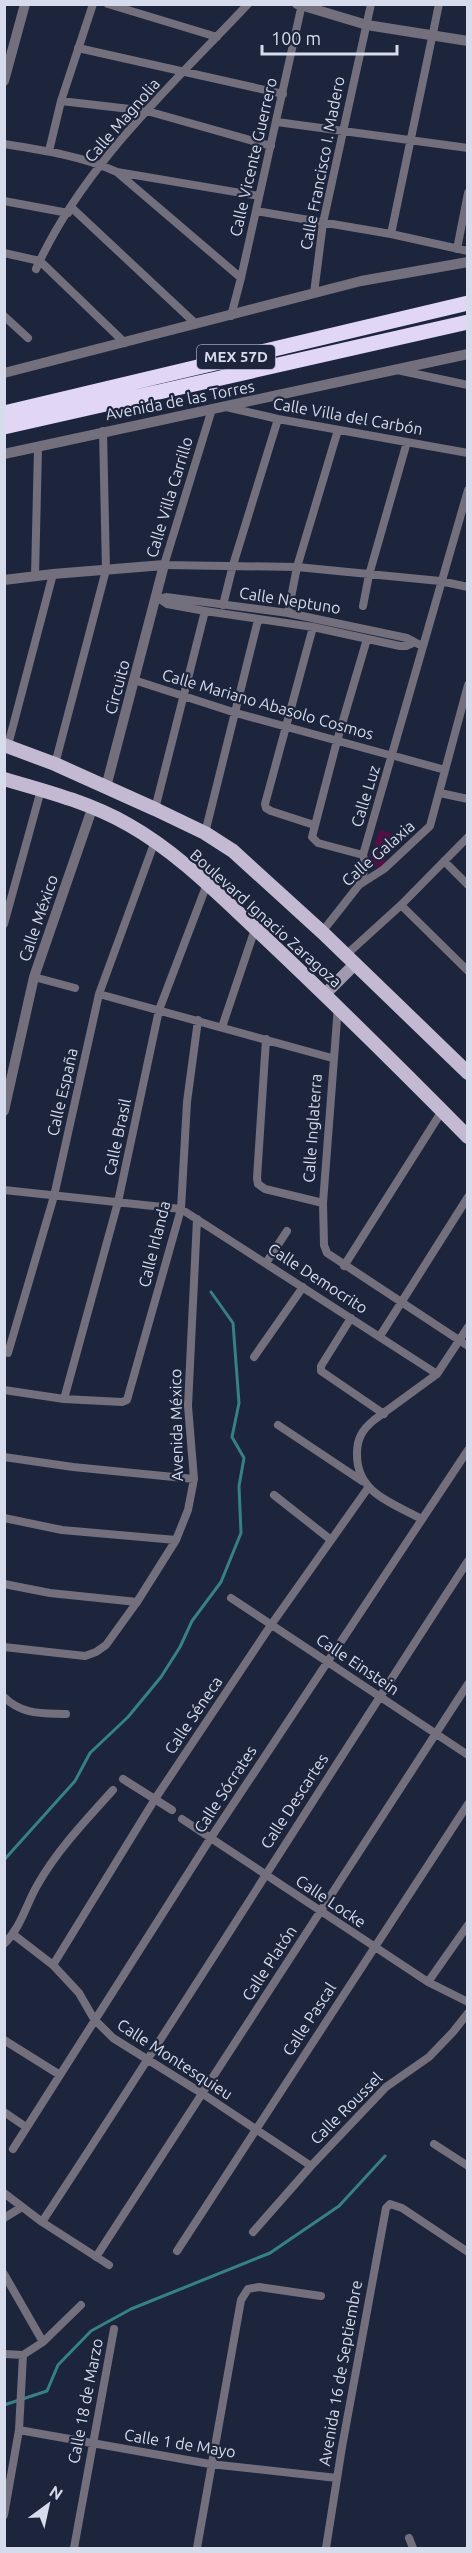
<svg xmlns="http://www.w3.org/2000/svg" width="472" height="2553" font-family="Ubuntu,sans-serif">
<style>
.green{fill:#560e47}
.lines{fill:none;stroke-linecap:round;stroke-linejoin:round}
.stream{stroke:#358184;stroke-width:3}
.minor{stroke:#746f7c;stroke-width:8}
.tertiary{stroke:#746f7c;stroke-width:10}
.secondary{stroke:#a199ad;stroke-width:12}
.primary{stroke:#c3b9d3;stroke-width:14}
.motorway{stroke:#e2d6f5;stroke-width:15}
.labels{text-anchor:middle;stroke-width:4.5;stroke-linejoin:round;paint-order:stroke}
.shield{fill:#1d253c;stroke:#9ea5b7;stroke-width:1.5}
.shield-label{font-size:15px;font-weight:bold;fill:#d6dcec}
.street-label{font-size:16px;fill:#d6dcec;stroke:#1d253c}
</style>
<rect width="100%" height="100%" fill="#1d253c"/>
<path class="green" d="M380,830L393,834L383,868L366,866Z"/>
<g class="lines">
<path class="stream" d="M4,1860L75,1781L90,1753L128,1717L161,1677L180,1647L192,1621L221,1582L241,1533L239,1486L244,1458L232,1437L239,1403L233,1323L211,1292
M4,2405L47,2391L58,2365L91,2331L131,2309L270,2253L339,2206L385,2156"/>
<path class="minor" d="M108,4L217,37
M78,48L283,94
M61,101L147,111L271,146
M277,122L468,148
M4,144C42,150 82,156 117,172L259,196
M49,151L61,101L93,4
M118,173L241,278
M4,201L68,213
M72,208L196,324
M256,211L391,234L468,251
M391,234L439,4
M457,249L468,193
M4,253L40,261L125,343
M36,269C82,166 172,85 248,4
M314,293L323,223L371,4
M4,316L28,338
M231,316L241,278L302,4
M397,370L468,385
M226,407L278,419L468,453
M212,409L164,565L297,567L440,581L468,587
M35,576L38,448
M155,600L166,597L288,613L407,638L422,646
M161,600L167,604L205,611L313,627L400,646H406L413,643
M223,605L233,565L278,419
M363,606L369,575L407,442
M288,613L297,567L338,430
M313,627L265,804L266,808L271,811L314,825
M134,680L236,713L393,756
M8,745L53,574
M398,757L445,770
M55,764L106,570L103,431
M440,793L468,799
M155,809L205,611
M205,833L258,620
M363,855L318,843L312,837L337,741L367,639
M444,861L468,885
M359,885L366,866L363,855L468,490
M401,905L468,971
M4,924L41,790
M322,932L359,885L384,869L430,826L468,685
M346,955L401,905L468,837
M34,977L75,988
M99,994L332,1058
M338,1006L323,1203L324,1245L327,1253L468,1346
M222,1027L255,929
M266,1039L257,1178L258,1184L265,1189L323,1203
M4,1190L181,1209L437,1374
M266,1263L287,1231
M344,1266L442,1111
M351,1318L321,1366V1371L384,1414
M380,1336L468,1197
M8,1353L54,1196L99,994L155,841
M254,1357L303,1287
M4,1390L64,1399L122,1402L127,1400L181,1209L187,1102L198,1020
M64,1399L118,1202L159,1010L207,884
M278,1425L362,1481
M4,1457L73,1467L194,1479
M274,1495L331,1540
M4,1518L62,1530L176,1540
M422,1519C392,1503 356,1493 357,1453C357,1438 363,1429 374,1420L437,1374L468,1327
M4,1584L50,1593L137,1602
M231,1598L468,1755
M4,1647L85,1656L96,1652L106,1645L137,1602L176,1540L188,1510L194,1479L188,1406L197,1219
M4,1697C22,1715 42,1713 66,1714
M123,1779L172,1810
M182,1819L428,1982L468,2002
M14,1935L53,1965L79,1993L94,2019L113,2038L203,2094L311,2166
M4,1944C22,1926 26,1904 38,1884C58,1849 87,1819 113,1790
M53,1965L155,1799L271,1625L368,1488
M428,1982L468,1925
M4,2040L60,2075
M4,2112L26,2127
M434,2144L468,2166
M13,2149L210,1839L468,1450
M4,2193L42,2222L109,2265
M4,2218L22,2207
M42,2222C186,2003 324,1781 468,1561
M253,2232L311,2166L386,2087L429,2057L453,2032L468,2013
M177,2251L468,1804
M96,2257L468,1684
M4,2274L43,2342
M4,2354L23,2355
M23,2355L43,2342L81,2305
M19,2430L210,2464L337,2478
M4,2515L19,2430L23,2355
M409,2538L413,2548
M74,2548L114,2329
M197,2548L241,2300L248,2289L259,2287L321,2296
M326,2548L342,2447L386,2208L390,2204L402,2208L468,2252"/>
<path class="tertiary" d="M297,4L367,25L468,41
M4,81L25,4
M4,373L361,281L468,262
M4,454L468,354
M4,580L53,574L164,565L106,787
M4,1111L34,977L92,809"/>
<path class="secondary" d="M325,994L355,964"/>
<path class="primary" d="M4,745L55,764L155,809L205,833L233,851L322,932L468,1073
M4,779C46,791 91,803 129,825C177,852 218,894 259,932C330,999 399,1067 468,1137"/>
<path class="motorway" d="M4,413L468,303
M4,427L468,322"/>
</g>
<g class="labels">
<rect class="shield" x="197" y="345" width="78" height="24" rx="4.5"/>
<g class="shield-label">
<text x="236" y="362">MEX 57D</text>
</g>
<g class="street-label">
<text transform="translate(122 120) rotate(-49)" y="6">Calle Magnolia</text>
<text transform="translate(253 157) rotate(-77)" y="6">Calle Vicente Guerrero</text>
<text transform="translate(322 163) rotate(-79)" y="6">Calle Francisco I. Madero</text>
<text transform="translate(180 400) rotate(-11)" y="6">Avenida de las Torres</text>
<text transform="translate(348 416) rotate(10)" y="6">Calle Villa del Carbón</text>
<text transform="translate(169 497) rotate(-73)" y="6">Calle Villa Carrillo</text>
<text transform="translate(290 600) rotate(9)" y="6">Calle Neptuno</text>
<text transform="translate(117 687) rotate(-75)" y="6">Circuito</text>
<text transform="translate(268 704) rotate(16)" y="6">Calle Mariano Abasolo Cosmos</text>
<text transform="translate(365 796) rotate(-73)" y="6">Calle Luz</text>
<text transform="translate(378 853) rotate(-41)" y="6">Calle Galaxia</text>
<text transform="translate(38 918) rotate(-71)" y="6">Calle México</text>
<text transform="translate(266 918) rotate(42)" y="6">Boulevard Ignacio Zaragoza</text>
<text transform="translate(62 1092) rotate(-77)" y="6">Calle España</text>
<text transform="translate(312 1128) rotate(-86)" y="6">Calle Inglaterra</text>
<text transform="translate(117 1137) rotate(-78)" y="6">Calle Brasil</text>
<text transform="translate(154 1244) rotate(-76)" y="6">Calle Irlanda</text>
<text transform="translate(318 1278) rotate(33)" y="6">Calle Democrito</text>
<text transform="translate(176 1425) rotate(-91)" y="6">Avenida México</text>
<text transform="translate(358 1664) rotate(34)" y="6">Calle Einstein</text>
<text transform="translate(193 1715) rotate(-56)" y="6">Calle Séneca</text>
<text transform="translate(225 1789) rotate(-57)" y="6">Calle Sócrates</text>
<text transform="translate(294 1801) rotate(-57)" y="6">Calle Descartes</text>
<text transform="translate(331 1901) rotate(34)" y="6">Calle Locke</text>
<text transform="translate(269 1963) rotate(-57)" y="6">Calle Platón</text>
<text transform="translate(309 2019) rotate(-57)" y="6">Calle Pascal</text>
<text transform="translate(175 2059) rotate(33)" y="6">Calle Montesquieu</text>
<text transform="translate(346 2108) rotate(-45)" y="6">Calle Roussel</text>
<text transform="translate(340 2373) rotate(-80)" y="6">Avenida 16 de Septiembre</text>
<text transform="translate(85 2401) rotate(-79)" y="6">Calle 18 de Marzo</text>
<text transform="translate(180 2443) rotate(9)" y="6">Calle 1 de Mayo</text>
</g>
</g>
<rect width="472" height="2553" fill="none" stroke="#d6dcec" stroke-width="12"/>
<g transform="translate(48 2505) rotate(33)" stroke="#1d253c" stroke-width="4.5" paint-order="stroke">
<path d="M0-4.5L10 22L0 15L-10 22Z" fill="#d6dcec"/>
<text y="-9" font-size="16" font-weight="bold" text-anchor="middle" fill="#d6dcec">N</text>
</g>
<path d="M262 45v9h135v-9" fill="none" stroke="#d6dcec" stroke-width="3"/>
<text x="271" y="45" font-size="18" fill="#d6dcec" stroke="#1d253c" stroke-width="4.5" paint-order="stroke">100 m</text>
</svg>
